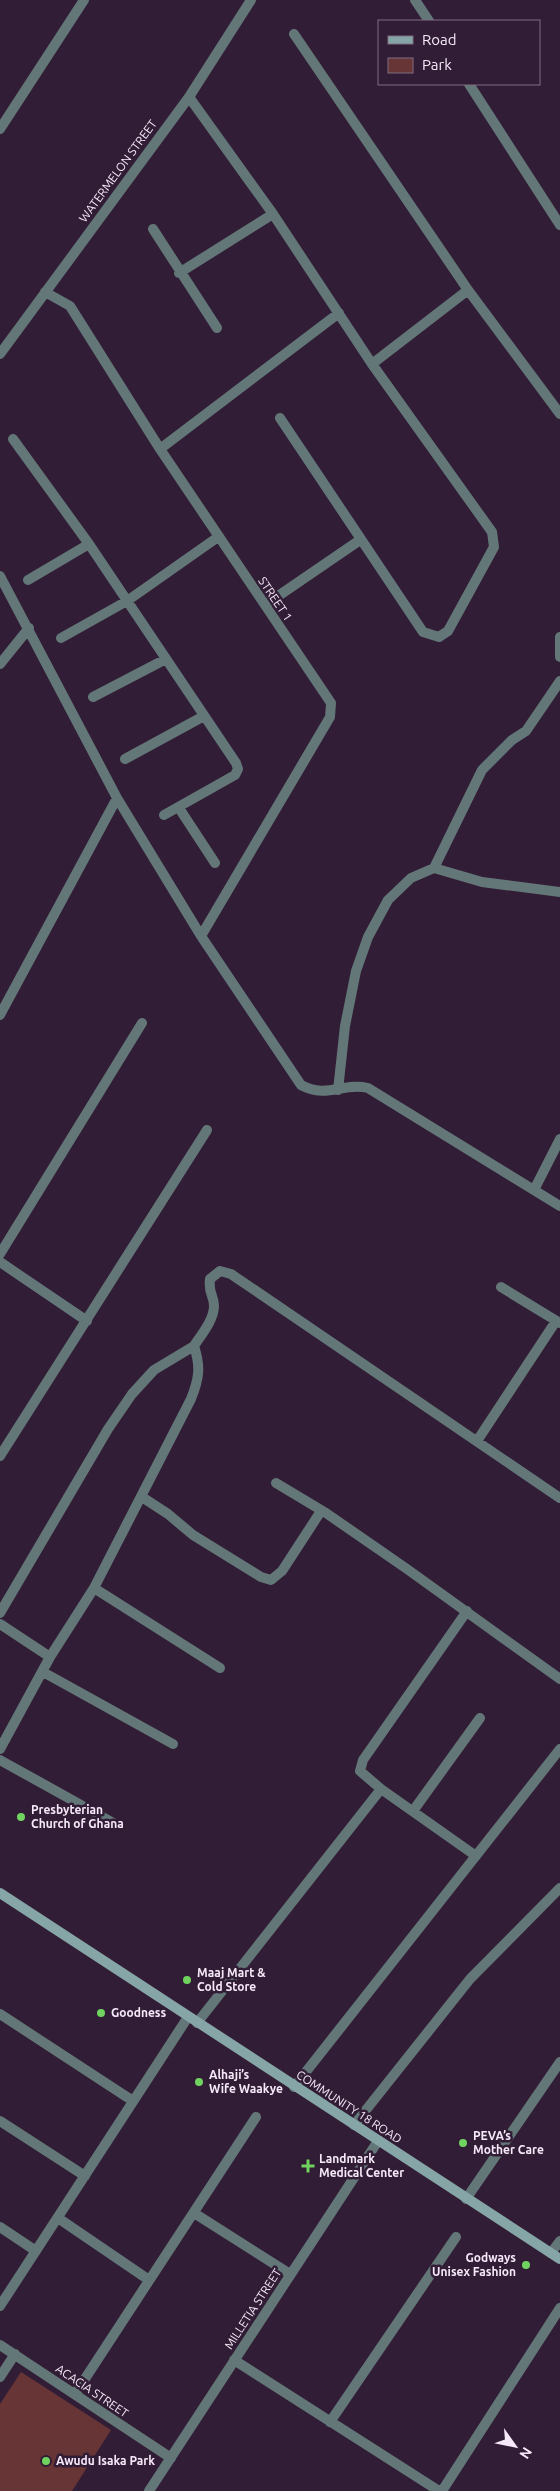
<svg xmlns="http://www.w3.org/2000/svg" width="560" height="2491" font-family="Ubuntu,sans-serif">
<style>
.green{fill:#673535}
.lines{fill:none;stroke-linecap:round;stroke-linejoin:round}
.minor{stroke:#637678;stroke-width:10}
.secondary{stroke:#86a5a7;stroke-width:10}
.poi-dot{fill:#70d35f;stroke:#311d35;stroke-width:2}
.labels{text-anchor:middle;stroke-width:5;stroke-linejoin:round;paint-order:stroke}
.street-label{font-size:12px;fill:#f6e9f9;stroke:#311d35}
.poi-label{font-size:12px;font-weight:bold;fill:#f6e9f9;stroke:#311d35;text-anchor:start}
</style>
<rect width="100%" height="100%" fill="#311d35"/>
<path class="green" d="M21,2372L111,2430L72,2491H0V2404Z"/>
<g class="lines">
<path class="minor" d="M415,0L429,21
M294,34L468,290L560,414
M469,84L560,225
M189,97L273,214L372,364L492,532L494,547L448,631L439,637L423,632L280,418
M0,129L84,0
M153,229L217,328
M179,273L273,214
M45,292L70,306L160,449L331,703L330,717L201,936
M0,354L189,97L251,0
M372,364L468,290
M13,439L89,544L236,763L238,769L235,775L164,815
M160,449L339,313
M0,576L117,798L201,936L301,1085C327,1099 343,1082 368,1088L560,1206
M28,580L89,544
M265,605L360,540
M560,637V657
M61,638L127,601L218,537
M0,664L29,628
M93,697L166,659
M125,759L204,716
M179,808L215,863
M434,868L482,882L560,892
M0,1015L117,798
M338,1090L345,1026L356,971L368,937L388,900L411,878L434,868L482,770L512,740L526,731L560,681
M534,1190L560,1139
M0,1254L142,1023
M0,1262L87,1321
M501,1287L560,1323
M477,1441L556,1321
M0,1456L207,1130
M276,1483L326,1513L407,1569L560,1679
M142,1497L168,1514L193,1535L261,1577L271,1580L282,1571L321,1511
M94,1588L220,1668
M467,1611L363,1760L360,1771L381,1789L476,1856
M0,1613L108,1429L132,1394L154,1370L194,1346
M0,1624L50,1657
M43,1672L173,1744
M0,1749L50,1657L94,1588L191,1399C199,1379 201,1367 194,1346C201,1335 214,1320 214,1306C214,1295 208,1294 210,1279L220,1271L231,1274L560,1498
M0,1760L117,1825
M413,1811L480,1718
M0,2014L133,2101
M197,2023L381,1789
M294,2087L560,1749
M0,2121L85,2176
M354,2125L470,1979L560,1888
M466,2199L560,2062
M194,2213L290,2274
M58,2218L149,2280
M0,2227L36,2251
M551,2253L560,2241
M0,2306L188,2017
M0,2345L171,2458
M234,2360L439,2491
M0,2377L15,2354
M75,2394L256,2117
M330,2422L456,2237
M149,2491L378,2141
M442,2491L560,2308"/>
<path class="secondary" d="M0,1893L560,2259"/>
</g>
<g class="poi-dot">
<circle cx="21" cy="1817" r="5"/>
<circle cx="187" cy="1980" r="5"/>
<circle cx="101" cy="2013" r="5"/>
<circle cx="199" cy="2082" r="5"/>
<circle cx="463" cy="2143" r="5"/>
<path d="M305.5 2158.5h5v5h5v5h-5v5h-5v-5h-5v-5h5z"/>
<circle cx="526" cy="2265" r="5"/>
<circle cx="46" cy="2461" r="5"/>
</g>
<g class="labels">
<g class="street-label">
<text transform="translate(118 171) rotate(-54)" y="4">WATERMELON STREET</text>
<text transform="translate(275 599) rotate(56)" y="4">STREET 1</text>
<text transform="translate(349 2107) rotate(33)" y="4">COMMUNITY 18 ROAD</text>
<text transform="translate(253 2309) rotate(-57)" y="4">MILLETIA STREET</text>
<text transform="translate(92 2391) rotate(34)" y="4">ACACIA STREET</text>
</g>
<g class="poi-label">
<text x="31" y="1814">Presbyterian<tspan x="31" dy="14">Church of Ghana</tspan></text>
<text x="197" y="1977">Maaj Mart &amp;<tspan x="197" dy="14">Cold Store</tspan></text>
<text x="111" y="2017">Goodness</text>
<text x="209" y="2079">Alhaji’s<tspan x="209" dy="14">Wife Waakye</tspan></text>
<text x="473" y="2140">PEVA’s<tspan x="473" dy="14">Mother Care</tspan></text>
<text x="319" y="2163">Landmark<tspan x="319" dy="14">Medical Center</tspan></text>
<text x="516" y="2262" text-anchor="end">Godways<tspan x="516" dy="14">Unisex Fashion</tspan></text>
<text x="56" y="2465">Awudu Isaka Park</text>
</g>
</g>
<rect x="378" y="20" width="162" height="65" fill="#311d35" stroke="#806f83"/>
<rect x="388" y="36" width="25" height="8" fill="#86a5a7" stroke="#806f83"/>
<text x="422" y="45" font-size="15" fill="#f6e9f9">Road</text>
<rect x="388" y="58" width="25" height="15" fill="#673535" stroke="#806f83"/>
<text x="422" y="70" font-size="15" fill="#f6e9f9">Park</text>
<g transform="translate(515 2446) rotate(123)" stroke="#311d35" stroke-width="4" paint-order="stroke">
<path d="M0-4L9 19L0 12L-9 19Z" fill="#f6e9f9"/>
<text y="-8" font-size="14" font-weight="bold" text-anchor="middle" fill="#f6e9f9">N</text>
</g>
</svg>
